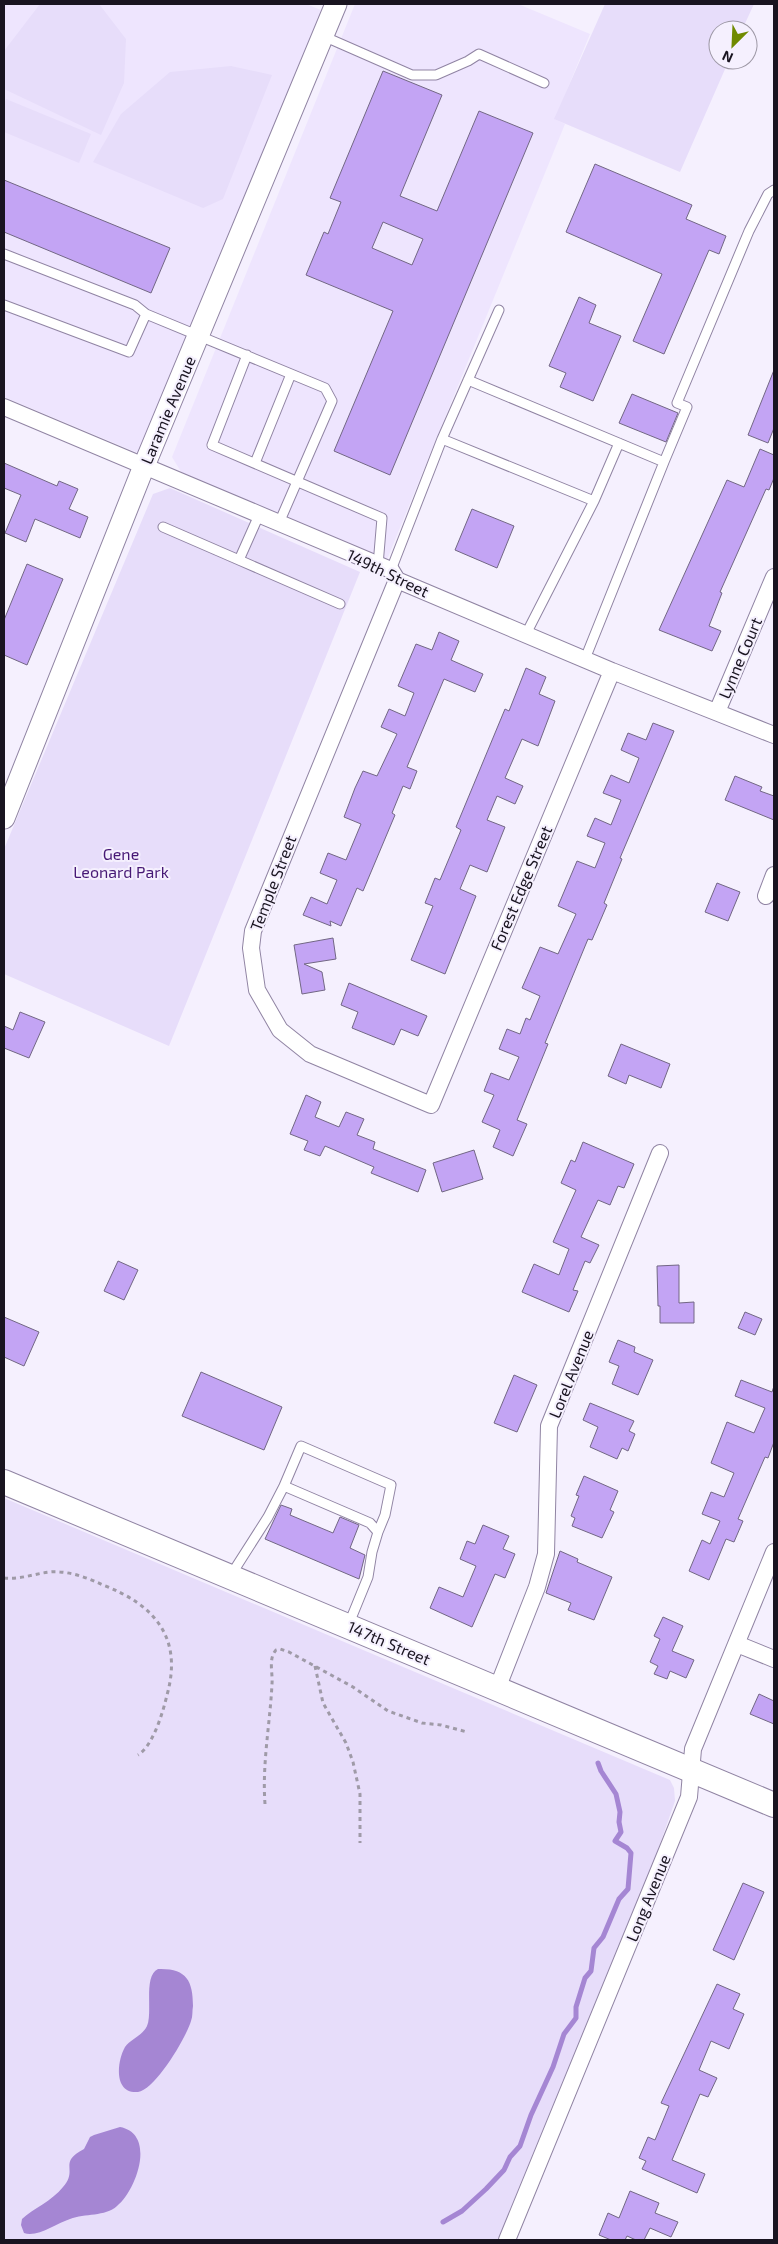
<svg xmlns="http://www.w3.org/2000/svg" width="778" height="2244" font-family="'Exo 2',sans-serif">
<style>
.built{fill:#eee5fe}
.green{fill:#e7ddfa}
.water{fill:#a586d3}
.lines{fill:none;stroke-linecap:round;stroke-linejoin:round}
.stream{stroke:#a586d3;stroke-width:5}
.building{fill:#c3a4f4;stroke:#726784;fill-rule:evenodd}
.service-casing{stroke:#9084a3;stroke-width:11}
.minor-casing{stroke:#9084a3;stroke-width:18}
.tertiary-casing{stroke:#9084a3;stroke-width:23}
.secondary-casing{stroke:#9084a3;stroke-width:26}
.path{stroke:#9f9aa7;stroke-width:3;stroke-dasharray:4 4;stroke-linecap:butt}
.service{stroke:#fff;stroke-width:9}
.minor{stroke:#fff;stroke-width:16}
.tertiary{stroke:#fff;stroke-width:21}
.secondary{stroke:#fff;stroke-width:24}
.labels{text-anchor:middle;stroke-width:4;stroke-linejoin:round;paint-order:stroke}
.street-label{font-size:16px;fill:#191420;stroke:#f5f0fe}
.park-label{font-size:16px;fill:#471975;stroke:#f5f0fe}
</style>
<rect width="100%" height="100%" fill="#f5f0fe"/>
<path class="built" d="M4,4H306L326,12L143,455L4,397Z
M355,4H518L590,34L555,119L565,124L386,562L183,475L172,457Z"/>
<path class="green" d="M40,4H99L126,39L124,83L101,135L4,89V51Z
M605,4H754L742,30H718V60H729L680,172L554,119Z
M231,66L272,75L223,199L203,208L93,162L121,114L170,72Z
M6,99L91,134L79,163L4,132V105Z
M170,488L360,572L169,1046L4,974V849L153,494Z
M4,1498L670,1780L674,1788L675,1801L653,1864L498,2240H4Z"/>
<path class="water" d="M158,1969C186,1968 193,1980 193,2006C192,2011 193,2016 191,2021C186,2038 155,2090 138,2092C113,2094 117,2061 125,2047C131,2039 143,2035 147,2026C153,2012 143,1976 158,1969Z
M120,2127C157,2134 136,2191 117,2206C105,2217 85,2213 70,2219C57,2223 37,2238 24,2233L21,2225L22,2219C34,2208 52,2201 63,2187C79,2169 57,2163 84,2149L90,2137L94,2135Z"/>
<g class="lines">
<path class="stream" d="M443,2222L462,2211L486,2189L504,2170L510,2157L520,2146L531,2115L553,2067L564,2034L576,2018V2007L585,1978L591,1971L594,1948L603,1937L619,1899L628,1889L631,1853L627,1848L615,1841L621,1832L619,1822L620,1812L616,1794L601,1771L598,1763"/>
</g>
<path class="building" d="M383,71L442,95L400,196L437,211L479,111L533,133L390,475L334,451L393,311L306,275L324,232L328,234L341,202L330,198ZM383,222L423,239L412,265L372,248Z
M595,164L692,205L686,219L726,236L719,254L709,250L664,354L633,341L662,274L566,232Z
M4,180L170,248L151,293L4,232Z
M579,297L596,305L589,323L621,336L593,401L560,387L566,373L549,366Z
M774,370V428L768,443L748,435Z
M632,394L678,413L666,442L619,423Z
M760,449L774,455V478L769,490L766,489L720,592L722,593L709,626L721,631L712,651L659,630L727,480L744,487Z
M4,463L57,486L59,481L78,489L69,509L88,517L80,538L35,519L26,542L5,533L21,495L4,488Z
M472,509L514,526L497,568L455,550Z
M27,564L63,579L27,665L4,655V620Z
M439,632L459,641L451,660L483,674L475,692L444,679L407,767L417,771L410,789L403,786L392,813L395,815L363,891L357,888L341,926L330,921L331,926L303,915L311,897L327,904L337,880L320,873L328,853L346,860L361,824L344,817L355,788L363,771L377,776L397,734L381,727L389,709L405,716L414,693L398,686L416,644L432,650Z
M526,668L546,677L539,694L555,701L538,746L522,739L505,778L523,786L515,804L497,796L487,820L505,827L487,872L470,865L460,889L476,896L445,974L411,960L433,906L425,903L435,878L440,880L461,830L456,827L505,709L509,711Z
M653,723L674,731L620,858L622,859L604,903L607,905L592,940L588,939L545,1043L548,1044L517,1120L527,1124L513,1156L493,1147L500,1130L482,1122L494,1095L484,1091L491,1073L509,1080L519,1057L499,1049L507,1029L520,1034L526,1018L530,1020L540,996L522,988L540,947L558,954L576,914L558,906L577,861L595,868L605,843L587,836L595,818L611,825L621,800L603,793L611,775L629,783L639,758L621,750L628,733L646,740Z
M735,776L762,787L760,791L774,796V820L725,800Z
M717,883L740,892L728,921L705,912Z
M333,938L336,959L304,964L322,972L325,990L302,994L294,945Z
M349,983L427,1016L418,1036L401,1029L394,1045L352,1028L358,1012L341,1005Z
M20,1012L45,1022L29,1058L4,1048V1026L13,1030Z
M621,1044L670,1064L661,1088L629,1075L626,1084L608,1076Z
M306,1095L321,1102L315,1117L339,1127L346,1112L364,1119L357,1135L375,1142L373,1149L426,1170L418,1192L371,1173L374,1167L325,1146L320,1156L304,1150L308,1141L290,1134Z
M583,1142L634,1164L624,1188L618,1186L610,1205L598,1200L581,1237L599,1245L590,1263L585,1261L573,1290L578,1291L569,1312L522,1292L534,1264L559,1275L569,1249L553,1242L576,1190L561,1183L571,1160L575,1162Z
M474,1150L483,1179L442,1192L433,1163Z
M118,1261L138,1270L124,1300L104,1291Z
M679,1265V1303L694,1302V1323H660V1306H658L657,1266Z
M745,1312L762,1319L755,1335L738,1328Z
M4,1317L39,1332L24,1366L4,1357Z
M618,1340L635,1347L634,1352L653,1360L638,1395L612,1384L619,1366L609,1362Z
M201,1372L282,1407L264,1450L182,1416Z
M514,1375L537,1385L517,1432L494,1423Z
M741,1380L772,1392L774,1386V1442L768,1458L765,1457L738,1519L743,1521L734,1542L726,1539L709,1580L689,1571L702,1540L710,1544L720,1521L702,1514L711,1492L724,1497L734,1473L711,1463L727,1422L754,1433L765,1408L735,1396Z
M590,1403L634,1421L629,1431L635,1434L628,1451L622,1448L617,1459L590,1447L598,1427L583,1420Z
M584,1476L618,1491L610,1510L614,1512L602,1538L572,1526L575,1518L571,1516L579,1496L576,1495Z
M281,1505L292,1509L290,1515L333,1533L340,1517L359,1525L350,1548L365,1555L359,1579L265,1539Z
M483,1525L509,1536L503,1549L515,1554L505,1578L495,1574L472,1627L430,1608L439,1587L463,1597L476,1566L460,1559L467,1541L475,1544Z
M560,1551L578,1559L577,1562L612,1577L594,1620L568,1610L571,1603L546,1593Z
M663,1617L683,1626L672,1651L694,1660L686,1678L670,1671L667,1679L654,1674L658,1666L650,1662L660,1639L654,1636Z
M759,1694L774,1701V1724L750,1714Z
M743,1883L764,1892L734,1960L713,1950Z
M717,1984L740,1994L733,2009L744,2014L729,2049L711,2041L699,2070L717,2078L708,2097L700,2094L672,2160L705,2174L697,2193L642,2169L646,2161L639,2158L648,2137L655,2140L669,2106L661,2103Z
M630,2191L659,2203L655,2213L678,2222L671,2237L650,2228L644,2240H636L627,2236L625,2240H611L599,2235L608,2213L619,2218Z"/>
<g class="lines">
<defs>
<path id="service" d="M323,36L412,75H436L468,61L479,54L544,83
M4,254L135,305L146,314
M4,305L129,352L146,314L325,388L332,401L279,523
M247,355L212,445L382,518L378,565
M468,380L664,462L687,407L677,403L749,231L768,194L774,190
M442,439L594,501
M255,463L291,374
M163,527L239,560L259,515
M239,560L340,604
M391,570L442,439L499,310
M526,634L594,501L619,443
M585,659L664,462
M284,1486L301,1446L391,1485L385,1515L378,1532
M231,1575L268,1517L284,1486L370,1523L378,1532L372,1552L368,1577L348,1626"/>
<path id="minor" d="M4,407L391,570L397,580L612,671L774,735
M397,580L253,931L251,948L257,990L280,1030L310,1054L431,1105L612,671
M717,712L774,577
M766,896L774,875
M737,1644L774,1659
M497,1689L537,1587L546,1554L549,1426L660,1153
M507,2240L689,1797L693,1749L774,1552"/>
<path id="tertiary" d="M4,818L144,466L336,4"/>
<path id="secondary" d="M4,1482L774,1805"/>
</defs>
<use href="#service" class="service-casing"/>
<use href="#minor" class="minor-casing"/>
<use href="#tertiary" class="tertiary-casing"/>
<use href="#secondary" class="secondary-casing"/>
<path class="path" d="M4,1578C25,1580 42,1570 60,1572C75,1573 90,1579 103,1585C155,1605 183,1638 167,1695C163,1712 153,1746 138,1755
M315,1666L323,1703L346,1743L353,1762L360,1794V1843
M265,1804C262,1764 270,1724 272,1684C273,1673 268,1659 276,1650L280,1649L289,1652L353,1687L388,1711L422,1723L441,1725L467,1732"/>
<use href="#service" class="service"/>
<use href="#minor" class="minor"/>
<use href="#tertiary" class="tertiary"/>
<use href="#secondary" class="secondary"/>
</g>
<g class="labels">
<g class="street-label">
<text transform="translate(168 410) rotate(-67)" y="6">Laramie Avenue</text>
<text transform="translate(388 573) rotate(26)" y="6">149th Street</text>
<text transform="translate(740 658) rotate(-67)" y="6">Lynne Court</text>
<text transform="translate(273 883) rotate(-69)" y="6">Temple Street</text>
<text transform="translate(521 888) rotate(-67)" y="6">Forest Edge Street</text>
<text transform="translate(571 1374) rotate(-68)" y="6">Lorel Avenue</text>
<text transform="translate(389 1643) rotate(23)" y="6">147th Street</text>
<text transform="translate(648 1898) rotate(-68)" y="6">Long Avenue</text>
</g>
<g class="park-label">
<text x="121" y="860">Gene<tspan x="121" dy="18">Leonard Park</tspan></text>
</g>
</g>
<rect width="778" height="2244" fill="none" stroke="#191420" stroke-width="10"/>
<g transform="translate(733 45) rotate(204)"><circle r="24" fill="#f5f0fe" stroke="#9d98a5"/>
<path d="M0-4L9 19L0 12L-9 19Z" fill="#708a00"/>
<text y="-8" font-size="14" font-weight="bold" text-anchor="middle" fill="#191420">N</text>
</g>
</svg>
